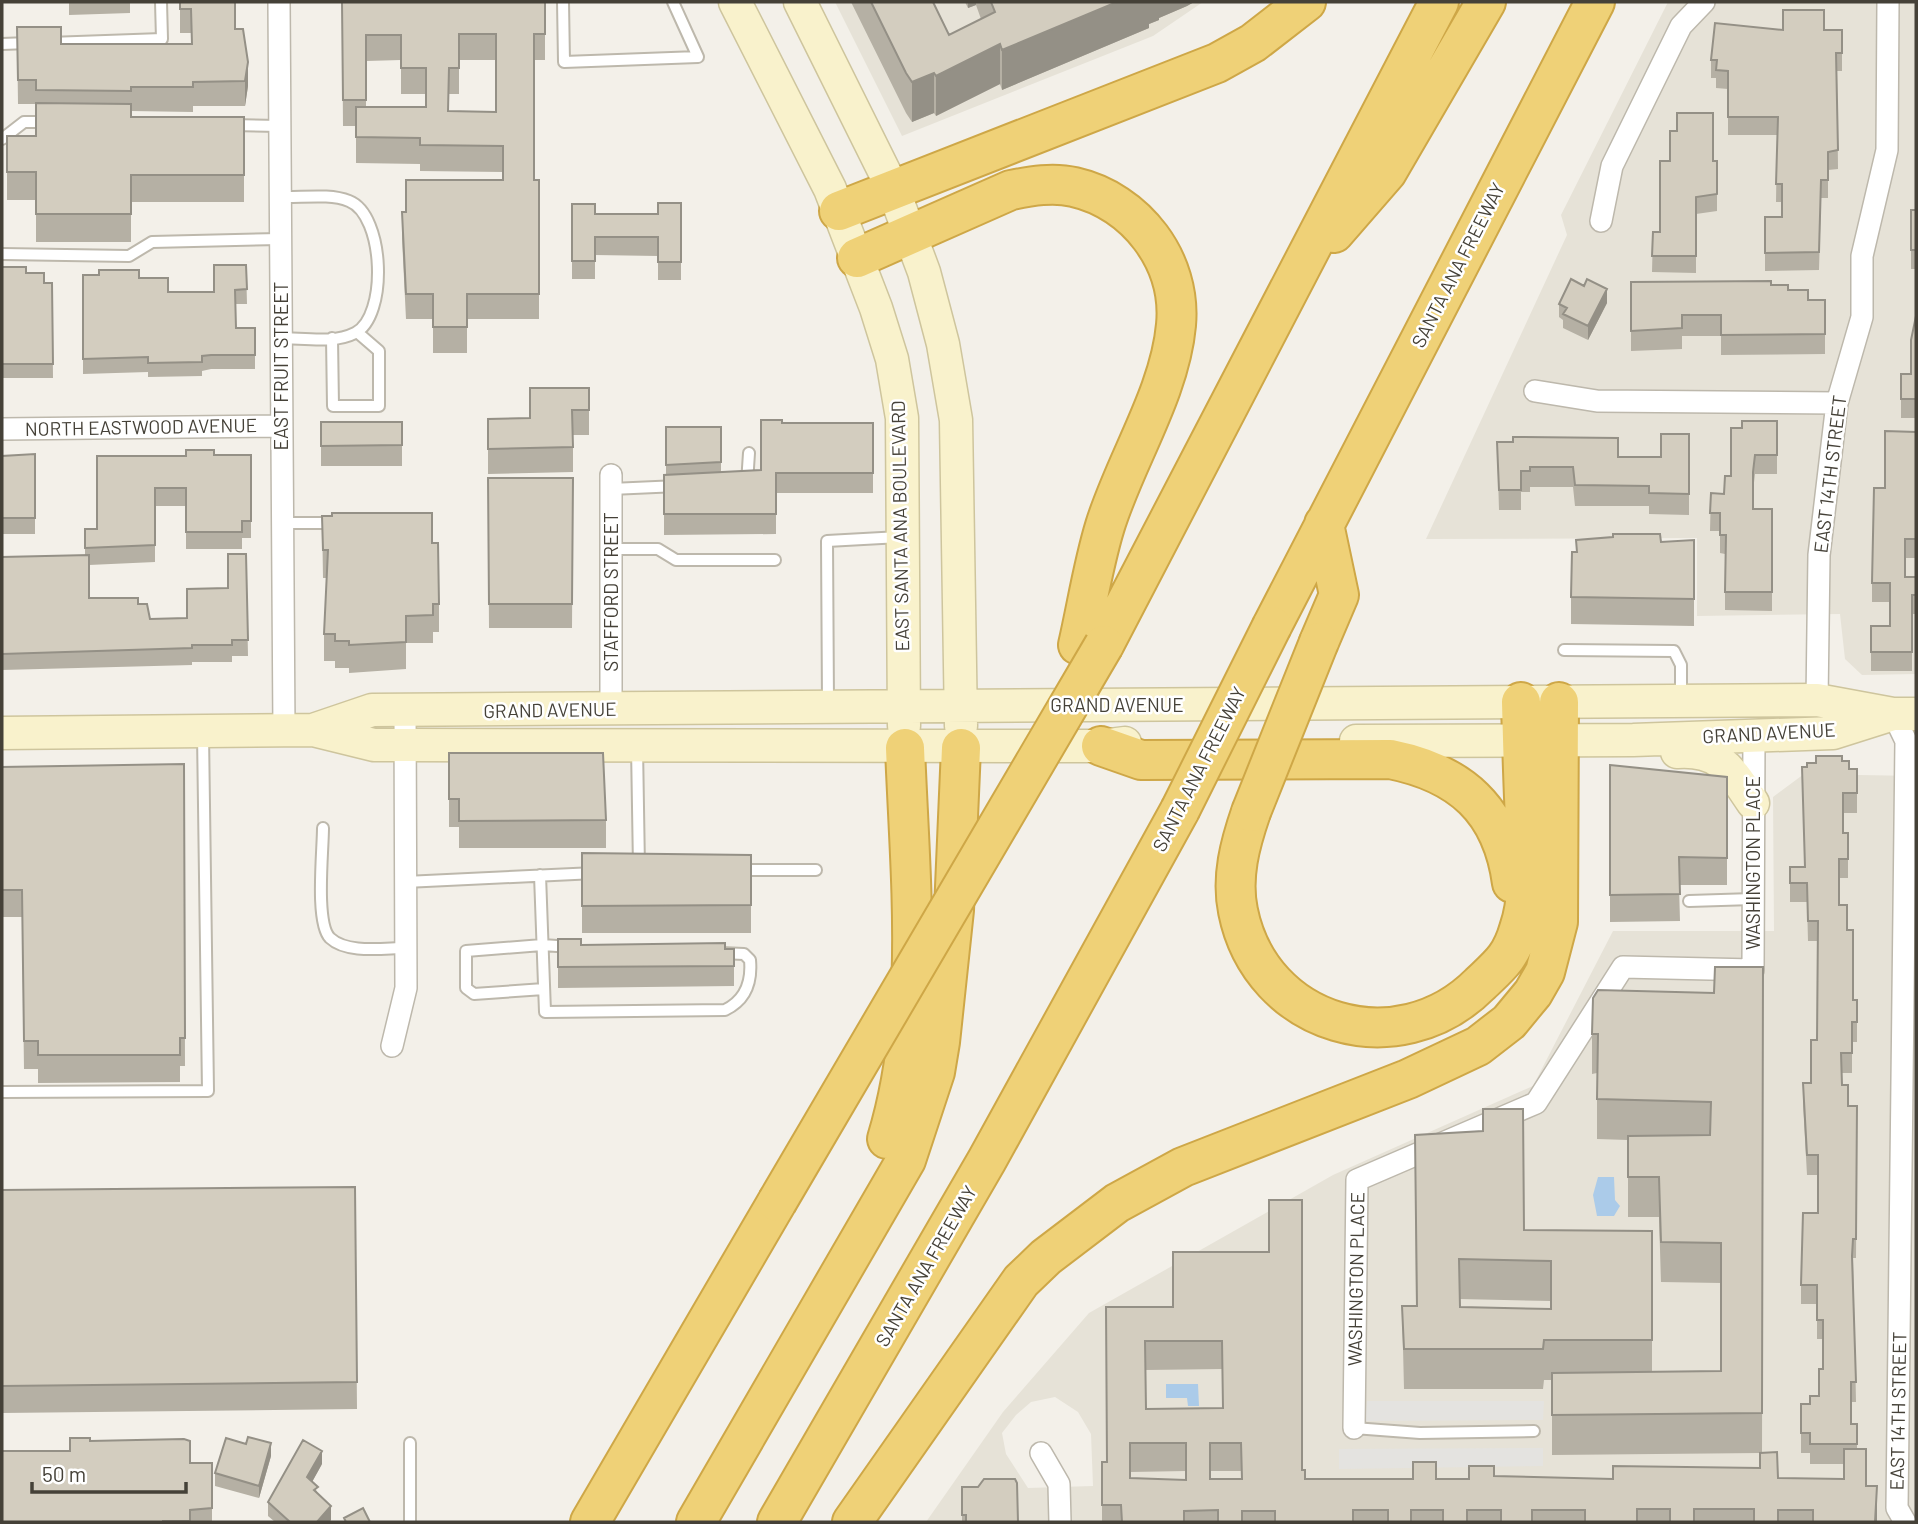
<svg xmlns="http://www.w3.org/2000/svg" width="1918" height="1524" font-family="Barlow,sans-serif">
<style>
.residential{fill:#e6e2d7;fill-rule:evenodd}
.parking{fill:#e4e3e0}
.water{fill:#abcbe9}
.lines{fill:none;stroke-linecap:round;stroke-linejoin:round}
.service-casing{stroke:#bdb8ac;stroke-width:14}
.minor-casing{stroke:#bdb8ac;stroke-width:24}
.secondary-casing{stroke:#cec59d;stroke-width:35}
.motorway-casing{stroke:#cea747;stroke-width:42}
.service{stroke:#fff;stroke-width:10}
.minor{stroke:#fff;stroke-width:21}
.secondary{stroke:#f9f2cc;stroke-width:32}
.motorway{stroke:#efd177;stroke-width:38}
.motorway-bridge-casing{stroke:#cea747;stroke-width:42;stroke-linecap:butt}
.motorway-bridge{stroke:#efd177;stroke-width:38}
.wall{fill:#b5b0a4;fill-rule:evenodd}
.shaded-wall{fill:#949086}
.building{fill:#d3cdbf;stroke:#949086;stroke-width:2;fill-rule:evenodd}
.labels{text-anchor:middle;stroke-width:5;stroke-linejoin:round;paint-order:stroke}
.street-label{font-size:19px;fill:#454138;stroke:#fff}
</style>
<rect width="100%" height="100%" fill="#f3f0e9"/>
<path class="residential" d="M835,2H1203L1153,36L902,136Z
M1668,2H1916V674L1862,675L1845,659L1840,614L1697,616V538L1426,539L1567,235L1561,215Z
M1804,774L1916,776V1522H926L1003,1412L1089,1313L1333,1175L1533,1086L1613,931H1774L1773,797ZM1055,1397L1078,1412L1091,1434L1093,1486L1028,1488L1006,1454L1002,1433L1016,1415L1031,1402Z"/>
<path class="parking" d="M1367,1401H1544L1543,1420L1365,1421Z
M1543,1448V1466L1339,1469V1449Z"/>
<path class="water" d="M1598,1177H1614L1615,1200L1620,1206L1614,1216H1597L1593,1195Z
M1166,1384H1198L1199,1406H1188L1187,1398H1166Z"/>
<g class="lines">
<defs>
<path id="service" d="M563,2L564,62L698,57L673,2
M49,43L162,39L161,2
M2,44L29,43
M230,125L279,126
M2,139L24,122H49
M280,197C301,198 329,193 349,201C385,215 388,317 355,333C334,344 303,338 280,338
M2,254L129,256L152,242L280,239
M332,338L333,406H379V351L357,332
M747,483L749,453
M611,489L678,486
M282,523H337
M611,549H658L676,560H775
M1564,650L1674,651L1681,665V698
M828,703L827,541L900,537
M637,747L639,867
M323,828C323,851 315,923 330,938C347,954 384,948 405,948
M739,870H816
M540,875L545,1012L725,1010C746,1000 752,982 750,960L744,954L721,953
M405,882L595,873
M1689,901L1753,899
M544,989L474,994L466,988V951L542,945L572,947
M2,1092L208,1091L203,734
M1354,1428L1420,1433L1534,1431
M410,1443V1522"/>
<path id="minor" d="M279,2L284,730
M1601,221L1612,166L1681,26L1704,2
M1535,391L1597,401L1837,403
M2,429L281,426
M611,475V709
M1817,700L1819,555L1837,403L1862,317V256L1887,150L1888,2
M1893,714L1906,741L1897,1508L1905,1522
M392,1046L406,988L405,710
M1354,1428L1357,1180L1536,1103L1623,967L1753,970L1754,736
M1041,1453L1059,1484L1060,1522"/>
<path id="secondary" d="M735,2L830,189L876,308L892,359L902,418L904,726
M800,2L893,189L924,272L943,344L956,420L961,726
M313,730L372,710L1817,700L1893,714H1916
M2,733L313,730L374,745H405L1101,746L1125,743
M1356,741L1633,740L1833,733L1893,714
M1677,752C1721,749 1731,771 1753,803"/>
<path id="motorway" d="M839,211L1217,63L1253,43L1306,2
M1334,233L1387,172L1486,2
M857,258L1011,190C1031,186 1053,182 1074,187C1136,201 1182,261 1176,325C1170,393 1125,461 1105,526C1093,565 1087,606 1078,645
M1272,626L1595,2
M1319,642L1339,595L1324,524
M1104,645L1439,2
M1101,746L1141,760L1390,759C1460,773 1502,809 1512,883
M1251,812C1240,844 1231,877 1238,911C1261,1026 1398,1066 1480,984C1500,965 1511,957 1519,929C1531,895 1526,854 1525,819C1523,780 1522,741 1521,702
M887,1139C925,1014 910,878 905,748
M590,1522L777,1202
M696,1522L906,1160L935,1072L940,1042L954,910L961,748
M777,1522L987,1160L1180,810
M852,1522L1021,1281L1046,1257L1117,1203L1183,1167L1408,1079L1478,1046L1509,1022L1533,993L1545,972L1558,922L1559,702"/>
</defs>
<use href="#service" class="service-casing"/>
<use href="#minor" class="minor-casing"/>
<use href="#secondary" class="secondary-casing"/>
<use href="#motorway" class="motorway-casing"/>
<use href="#service" class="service"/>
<use href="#minor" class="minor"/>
<use href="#secondary" class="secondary"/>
<use href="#motorway" class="motorway"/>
<defs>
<path id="motorway-bridge" d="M1180,810L1272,626
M1251,812L1319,642
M777,1202L1104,645"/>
</defs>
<use href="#motorway-bridge" class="motorway-bridge-casing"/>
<use href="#motorway-bridge" class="motorway-bridge"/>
</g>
<path class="wall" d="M69,2H130V13L69,15Z
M180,2L235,29L248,86L245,106H193V112L131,111V117H244V202H131V242H36V200H7V136H36V104H18L17,27L61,44H191V33H180Z
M342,2H545V60H534V180H539V319H467V353H433V319H406L402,238V212H406L503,180V172L420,171V164L356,163V126H343ZM401,60V94H426V107H366V61ZM459,60H496V112L448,111L449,94H459Z
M851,2H933L949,35L981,19L976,5L968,8L965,2H1194L1187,6L1159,18V20L1149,24V28L1002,90L1000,84L936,116L934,113L912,122L906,113Z
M1783,30H1842V71H1837L1838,169L1828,170V198H1821L1819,270L1765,271V217H1782V202H1776L1777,135H1728V89L1716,88V78H1711V60Z
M1713,161H1717V211L1696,214V273L1652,272L1653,232H1660Z
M681,203V280H658V256L595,255V279H572V204L595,214H658Z
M1911,210H1916V418H1901V374H1911L1916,316V269H1911Z
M246,265L247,304H235L236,328H255V369H211L202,371V376L148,377V372L83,374V275L168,292H214Z
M2,267L26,273L44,283H52L53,378H2Z
M1631,282L1771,285L1788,290L1808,300H1825V354L1721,355V336H1682V349L1631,351Z
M1607,303L1588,340L1563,328V320L1559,317V304Z
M589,388V435H573V472L488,474V419L530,418Z
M1777,421V474H1755L1753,491V509H1772V611L1725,610V554L1720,553V531H1710L1711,493L1724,494L1731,476L1742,428Z
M321,422H402V466H321Z
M782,423H873V493H776V534L664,535V475L666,474V427H721V472L761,470Z
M1916,432V558H1905V577H1916V614H1912V671H1871V626H1890V602H1872V583L1885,488Z
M1689,434V515L1649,514V506H1575L1573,487H1530V492H1521V510H1499L1497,442L1618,457H1661Z
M35,454V534H2V456Z
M251,455V538H242V549H186V506H155V562L89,565V598L138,604L150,619L187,618L228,588L246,554L248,656H232V662H192V665L2,670V557L85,555V529H97L186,456Z
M488,478H573L572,628H489Z
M322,516L432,543L439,604V632H433V643H406V669L349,673V668H335V661H324V634L327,578H323Z
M1576,540L1661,542L1694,540V626L1571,624V597L1576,552Z
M449,753L606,820V848H459V827H449Z
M1842,761L1849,769H1857V813H1843V833H1848V878H1839V905L1847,930L1853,1000H1857V1042H1852V1073H1841L1842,1085L1848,1106H1857L1856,1258H1853L1856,1402H1851V1424H1857V1449L1866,1486L1877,1515V1522H1102V1462H1107L1106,1307H1173V1252L1302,1470L1305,1479H1469L1494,1476L1613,1479L1760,1468V1453L1552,1455V1380H1544L1543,1389H1404L1402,1306H1416L1415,1135L1524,1230L1652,1231V1372L1721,1371V1283L1661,1282L1659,1217H1628V1140L1597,1139V1073L1592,1074V1034L1714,993L1763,967L1762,1453L1778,1478L1844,1479V1464H1810V1453H1801V1404H1810L1819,1396L1823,1369V1339H1817V1304H1801V1285L1818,1213V1175H1807L1803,1103V1083H1811L1817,1040L1818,941H1808L1807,902H1790V867H1805L1802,767ZM1460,1299L1551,1301V1309L1460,1307ZM1222,1369L1223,1408L1146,1409V1370ZM1186,1471V1480L1130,1478V1472ZM1210,1471H1241V1479H1210Z
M184,764L185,1066H180V1082L38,1083V1069H24L22,917H2V767Z
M1610,765L1727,777V885H1679L1680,921L1610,922Z
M582,853L751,855V933H582Z
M558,939L581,945L734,949V986L558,988Z
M355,1187L357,1409L2,1413V1190Z
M90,1441L190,1463H212V1522H2L70,1451Z
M271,1456L259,1498L215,1486V1473Z
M322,1464L312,1482L331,1520L329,1522H275L268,1516V1502Z
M962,1487L1018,1522H962Z"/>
<path class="shaded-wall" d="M968,2H976V5L968,8Z
M1117,2H1194L1187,6L1159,18V20L1149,24V28L1002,90V50Z
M1000,44V84L936,116V76Z
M248,62V86L245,106V81Z
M934,73V113L912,122V82Z
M1607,289V303L1588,340V326Z
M271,1443V1456L259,1498V1486Z
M322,1451V1464L307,1491V1477Z
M1877,1486V1522H1875Z
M331,1506V1520L329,1522H317Z"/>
<path class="building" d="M180,2H235V29H243L248,62L245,81L193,82V87H131V91L36,90V80H18L17,27H61V44H192L191,9H180Z
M342,2H545V34H534V180H539V294H467V327H433V294H406L402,212H406V180H503V146L420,145V138L356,137V107H426V68H401V35H366V100H343ZM459,34H496V112L448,111L449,68H459Z
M871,2H933L949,35L995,12L991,2H1117L1002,50L1000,44L936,76L934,73L912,82L906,73Z
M1783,10H1824V30H1842V53H1836L1838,150L1828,152V180H1821L1819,252L1765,253V217H1782V184H1776L1778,117H1728V71L1716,70L1717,60H1711L1715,23L1783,30Z
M36,103L131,104V117H244V175H131V214H36V172H7V136H36Z
M1677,113H1713V161H1717V194L1696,197V256H1652L1653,232H1660V161H1670V131H1677Z
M658,203H681V262H658V237H595V261H572V204H595V214H658Z
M1911,210H1916V399H1901V374H1911V340L1916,316V250H1911Z
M214,265H246L247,289L235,290L236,328H255V355H211L202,356V362L148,363V357L83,359V275H99V270H139V278H168V292H214Z
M2,267H26V273H44V283H52L53,364H2Z
M1571,279L1584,286L1587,279L1607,289L1588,326L1563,314L1567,308L1559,304Z
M1771,281V285H1788V290H1808V300H1825V334L1721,335V315H1682V328L1631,331V282Z
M530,388H589V410H572L573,447L488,449V419L530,418Z
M761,420H782V423H873V473H776V514H664V475L761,470Z
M1742,421H1777V455H1755L1753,472V509H1772V592H1725L1726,535H1720V513H1710L1711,493L1724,494L1725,476H1731V428H1742Z
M321,422H402V445L321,446Z
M666,427H721V462L666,465Z
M1885,431L1916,432V539H1905V577H1916V595H1912V652H1871V626H1890V583H1872L1874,488H1885Z
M1661,434H1689V494L1649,493V486L1575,485L1573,467H1530V471H1521V490H1499L1497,442H1513V437L1618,438V457H1661Z
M186,450H214V455H251V521H242V532H186V488H155V545L85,548V529H97V456H186Z
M35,454V518H2V456Z
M488,478H573L572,604H489Z
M332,513H432V543H438L439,604H433V615L406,616V642L349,645V641H335V634H324L328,550H323L322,516H332Z
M1613,534H1660L1661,542L1694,540V599L1571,597L1572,552H1577L1576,540L1613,537Z
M228,554H246L248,640H232V645H192V648L2,654V557L89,555V598H138V604H147L150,619L187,618V589L228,588Z
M449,753H603L606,820L459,821V799H449Z
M1816,756H1842V761H1849V769H1857V793H1843V833H1848V859H1839V905H1847V930H1853V1000H1857V1022H1852V1053H1841L1842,1085H1848V1106H1857L1856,1239H1853L1852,1256L1856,1382H1851V1424H1857V1444H1810V1433H1801V1404H1810V1396H1819V1369H1823V1320H1817V1285H1801L1803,1213H1818V1155H1807L1803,1083H1811V1040H1817L1818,921H1808L1807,883H1790V867H1805L1802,767H1807V763H1816Z
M184,764L185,1038H180V1055H38V1041H24L22,890H2V767Z
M1610,765L1727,777V858L1679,857L1680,894L1610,895Z
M582,853L751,855V905L582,906Z
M558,939H581V945L725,943V949H734V966L558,967Z
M1715,967H1763L1762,1413L1552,1415V1373L1721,1371V1243L1661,1242L1659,1177H1628V1136L1710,1135L1711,1102L1597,1099L1598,1034H1592L1593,998L1598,990L1714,993Z
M1483,1109H1523L1524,1230L1652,1231V1340H1544L1543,1349H1404L1402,1306H1417L1415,1135L1483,1131ZM1459,1259L1551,1261V1309L1460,1307Z
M355,1187L357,1382L2,1386V1190Z
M1269,1200H1302V1470H1305V1479H1413V1462H1436V1479H1469V1466H1494V1476L1613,1479V1466L1760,1468V1453L1777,1452L1778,1478L1844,1479V1449H1866V1486H1877L1875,1522H1813V1510H1778V1522H1754V1509H1694V1522H1670V1509H1637V1522H1585V1510H1532V1522H1501V1510H1467V1522H1443V1510H1411V1522H1388V1510H1353V1522H1275V1511H1242V1522H1218V1510L1184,1511V1522H1122L1121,1505H1102V1462H1107L1106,1307H1173V1252H1269ZM1145,1341H1222L1223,1408L1146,1409ZM1130,1443H1186V1480L1130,1478ZM1210,1443H1241L1242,1479H1210Z
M248,1437L271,1443L259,1486L215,1473L226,1438L246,1444Z
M70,1438H90V1441L184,1439L190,1441V1463H212V1508L190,1510V1521H163V1522H2V1451H70Z
M303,1440L322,1451L307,1477L318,1487L314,1490L331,1506L317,1522H290L268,1502Z
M984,1479H1015L1017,1483L1018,1522H966V1515H962V1487H978Z
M363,1508L370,1522H346L344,1518Z"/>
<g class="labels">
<g class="street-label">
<text transform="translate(1458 265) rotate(-63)" y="7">SANTA ANA FREEWAY</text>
<text transform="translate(281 366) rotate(-90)" y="7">EAST FRUIT STREET</text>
<text transform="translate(141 427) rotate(-1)" y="7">NORTH EASTWOOD AVENUE</text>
<text transform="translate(1830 474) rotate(-83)" y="7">EAST 14TH STREET</text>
<text transform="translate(900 526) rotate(-91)" y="7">EAST SANTA ANA BOULEVARD</text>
<text transform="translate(611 592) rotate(-90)" y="7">STAFFORD STREET</text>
<text x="1117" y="712">GRAND AVENUE</text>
<text transform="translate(550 710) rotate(-1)" y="7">GRAND AVENUE</text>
<text transform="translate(1769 733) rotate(-3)" y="7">GRAND AVENUE</text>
<text transform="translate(1199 769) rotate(-63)" y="7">SANTA ANA FREEWAY</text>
<text transform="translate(1753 863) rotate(-90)" y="7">WASHINGTON PLACE</text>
<text transform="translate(926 1266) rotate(-60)" y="7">SANTA ANA FREEWAY</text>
<text transform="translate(1356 1279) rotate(-89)" y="7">WASHINGTON PLACE</text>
<text transform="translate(1898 1411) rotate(-89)" y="7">EAST 14TH STREET</text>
</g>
</g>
<rect width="1918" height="1524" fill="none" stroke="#454138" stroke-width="7"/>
<path d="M32 1482v10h154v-10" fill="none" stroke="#454138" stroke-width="3.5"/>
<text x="42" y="1482" font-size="21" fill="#454138" stroke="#ffffff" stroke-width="5" paint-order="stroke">50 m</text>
</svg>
